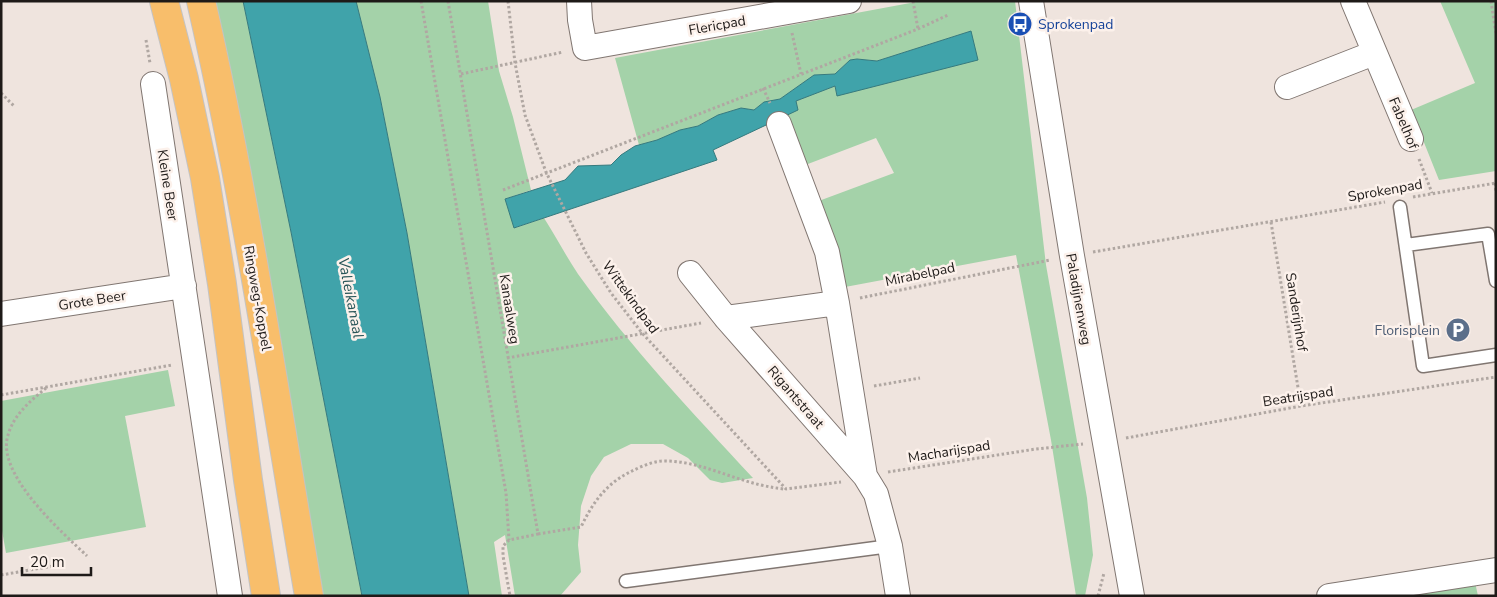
<svg xmlns="http://www.w3.org/2000/svg" width="1497" height="597" font-family="'Nunito Sans',sans-serif">
<style>
.green{fill:#a4d2a9}
.water{fill:#40a3aa;stroke:#367a7e}
.lines{fill:none;stroke-linecap:round;stroke-linejoin:round}
.service-casing{stroke:#807671;stroke-width:15}
.minor-casing{stroke:#807671;stroke-width:26}
.primary-casing{stroke:#c4c3c3;stroke-width:30}
.path{stroke:#b0a7a2;stroke-width:3;stroke-dasharray:2.5 2.5;stroke-linecap:butt}
.service{stroke:#fff;stroke-width:12}
.minor{stroke:#fff;stroke-width:24}
.primary{stroke:#f8be6b;stroke-width:28}
.labels{text-anchor:middle;stroke-width:5;stroke-linejoin:round;paint-order:stroke}
.transit-label{font-size:14px;fill:#164399;stroke:#fcf1eb;text-anchor:start}
.street-label{font-size:14px;fill:#1e1a18;stroke:#fcf1eb}
.service-label{font-size:14px;fill:#4e5e75;stroke:#fcf1eb;text-anchor:end}
.water-label{font-size:15px;font-style:italic;fill:#295558;stroke:#fcf1eb}
</style>
<rect width="100%" height="100%" fill="#efe4de"/>
<path class="green" d="M213,1H243L291,232L362,596H322Z
M356,1H488L499,71L513,117L531,190L505,199L515,228L544,218C556,237 566,256 578,274C630,347 692,412 753,478L722,483L710,480L688,458L663,444H631L604,457L591,476L581,506L578,545L581,572L560,596H515L505,535L494,542L502,596H469L407,233L380,97Z
M921,1H1015L1046,265L1087,498L1093,555L1085,596H1076L1051,440L1016,255L845,287L816,202L894,173L876,138L800,167L782,116L795,101L835,86L837,95L971,31L877,61L857,59L850,60L835,74L814,75L780,99L764,102L754,110L741,108L718,115L698,126L680,130L657,140L639,145L615,58Z
M1440,1H1496V171L1439,180L1411,110L1475,83Z
M168,370L175,406L125,416L146,527L6,553L1,525V401Z
M1475,582L1478,596H1397Z"/>
<path class="water" d="M243,1H356L380,97L407,233L469,596H362L291,232Z
M971,31L978,60L837,96L835,86L796,101L798,110L713,150L717,160L514,228L505,199L565,180L578,166L611,165L621,155L635,146L657,140L680,130L698,126L718,115L741,108L754,110L764,102L780,99L814,75L835,74L850,60L857,59L877,61Z"/>
<g class="lines">
<defs>
<path id="service" d="M1400,207L1423,366L1496,355
M1406,245L1488,234L1496,281
M626,581L890,546"/>
<path id="minor" d="M579,1L580,20L585,48L849,1
M1031,1L1072,256L1132,596
M1353,1L1411,139
M153,84L230,596
M1287,87L1374,53
M779,124L827,252L837,303
M690,273L726,318L865,476L876,494L890,546L898,596
M1,314L184,286
M726,318L837,303L865,476
M1329,596L1496,570"/>
<path id="primary" d="M164,1L184,79L205,178L222,284L248,480L266,596
M201,1C246,197 275,397 309,596"/>
</defs>
<use href="#service" class="service-casing"/>
<use href="#minor" class="minor-casing"/>
<use href="#primary" class="primary-casing"/>
<path class="path" d="M421,1L506,493L509,540
M448,1L538,534L509,540L503,546V556L510,596
M508,1L515,63L525,115L546,172L586,253L611,293L642,333L786,489L841,482
M913,1L918,29
M1491,1L1496,34
M792,33L801,74
M146,40L150,63
M461,74L563,52
M763,88L770,103
M1,93L14,106
M1419,159L1432,193
M1495,183L1496,191
M503,190L918,29L948,15
M1413,197L1496,183
M1271,222L1301,406
M1093,252L1385,202
M860,298L1050,260
M507,358L701,323
M874,386L920,378
M46,388C29,402 12,416 7,439C0,478 62,532 87,556
M1,395L172,365
M1126,438L1301,406L1496,377
M888,472L1036,449L1083,444
M538,534L581,527C592,504 605,485 628,473C640,467 654,460 668,461C700,462 730,478 761,485C769,487 776,488 784,489
M1,575L53,566
M1098,596L1104,573"/>
<use href="#service" class="service"/>
<use href="#minor" class="minor"/>
<use href="#primary" class="primary"/>
</g>
<defs>
<symbol id="bus-disc" viewBox="-11 -11 22 22"><circle r="9.5" fill="#1a4fb4" stroke="#fcf1eb"/><path d="M-5-6H5V4H4V6H2V4H-2V6H-4V4H-5ZM-3.5-4V0h7V-4ZM-3.5 1.2v1.5H-2V1.2ZM2 1.2v1.5H3.5V1.2Z" fill="#fff"/></symbol>
<symbol id="parking-disc" viewBox="-11 -11 22 22"><circle r="9.5" fill="#5c6f8a" stroke="#fcf1eb"/><path d="M-3.5-5.5H1a3.5 3.5 0 0 1 0 7H-1V5.5H-3.5ZM-1-3.4V-.6H.8a1.4 1.4 0 0 0 0-2.8Z" fill="#fff"/></symbol>
</defs>
<g fill-rule="evenodd">
<use href="#bus-disc" x="1006" y="10" width="28" height="28"/>
<use href="#parking-disc" x="1444" y="316" width="28" height="28"/>
</g>
<g class="labels">
<g class="transit-label">
<text x="1038" y="29">Sprokenpad</text>
</g>
<g class="street-label">
<text transform="translate(717 25) rotate(-10)" y="5">Flericpad</text>
<text transform="translate(1404 123) rotate(67)" y="5">Fabelhof</text>
<text transform="translate(168 185) rotate(81)" y="5">Kleine Beer</text>
<text transform="translate(1385 190) rotate(-10)" y="5">Sprokenpad</text>
<text transform="translate(920 274) rotate(-12)" y="5">Mirabelpad</text>
<text transform="translate(631 297) rotate(54)" y="5">Wittekindpad</text>
<text transform="translate(258 298) rotate(80)" y="5">Ringweg-Koppel</text>
<text transform="translate(1079 299) rotate(80)" y="5">Paladijnenweg</text>
<text transform="translate(92 300) rotate(-9)" y="5">Grote Beer</text>
<text transform="translate(510 309) rotate(81)" y="5">Kanaalweg</text>
<text transform="translate(1297 312) rotate(81)" y="5">Sanderijnhof</text>
<text transform="translate(1298 396) rotate(-9)" y="5">Beatrijspad</text>
<text transform="translate(796 397) rotate(49)" y="5">Rigantstraat</text>
<text transform="translate(949 451) rotate(-9)" y="5">Macharijspad</text>
</g>
<g class="service-label">
<text x="1440" y="335">Florisplein</text>
</g>
<g class="water-label">
<text transform="translate(351 298) rotate(79)" y="5">Valleikanaal</text>
</g>
</g>
<rect width="1497" height="597" fill="none" stroke="#1e1a18" stroke-width="5"/>
<path d="M22 567v8h69v-8" fill="none" stroke="#1e1a18" stroke-width="2.5"/>
<text x="30" y="567" font-size="15" fill="#1e1a18" stroke="#fcf1eb" stroke-width="4" paint-order="stroke">20 m</text>
</svg>
